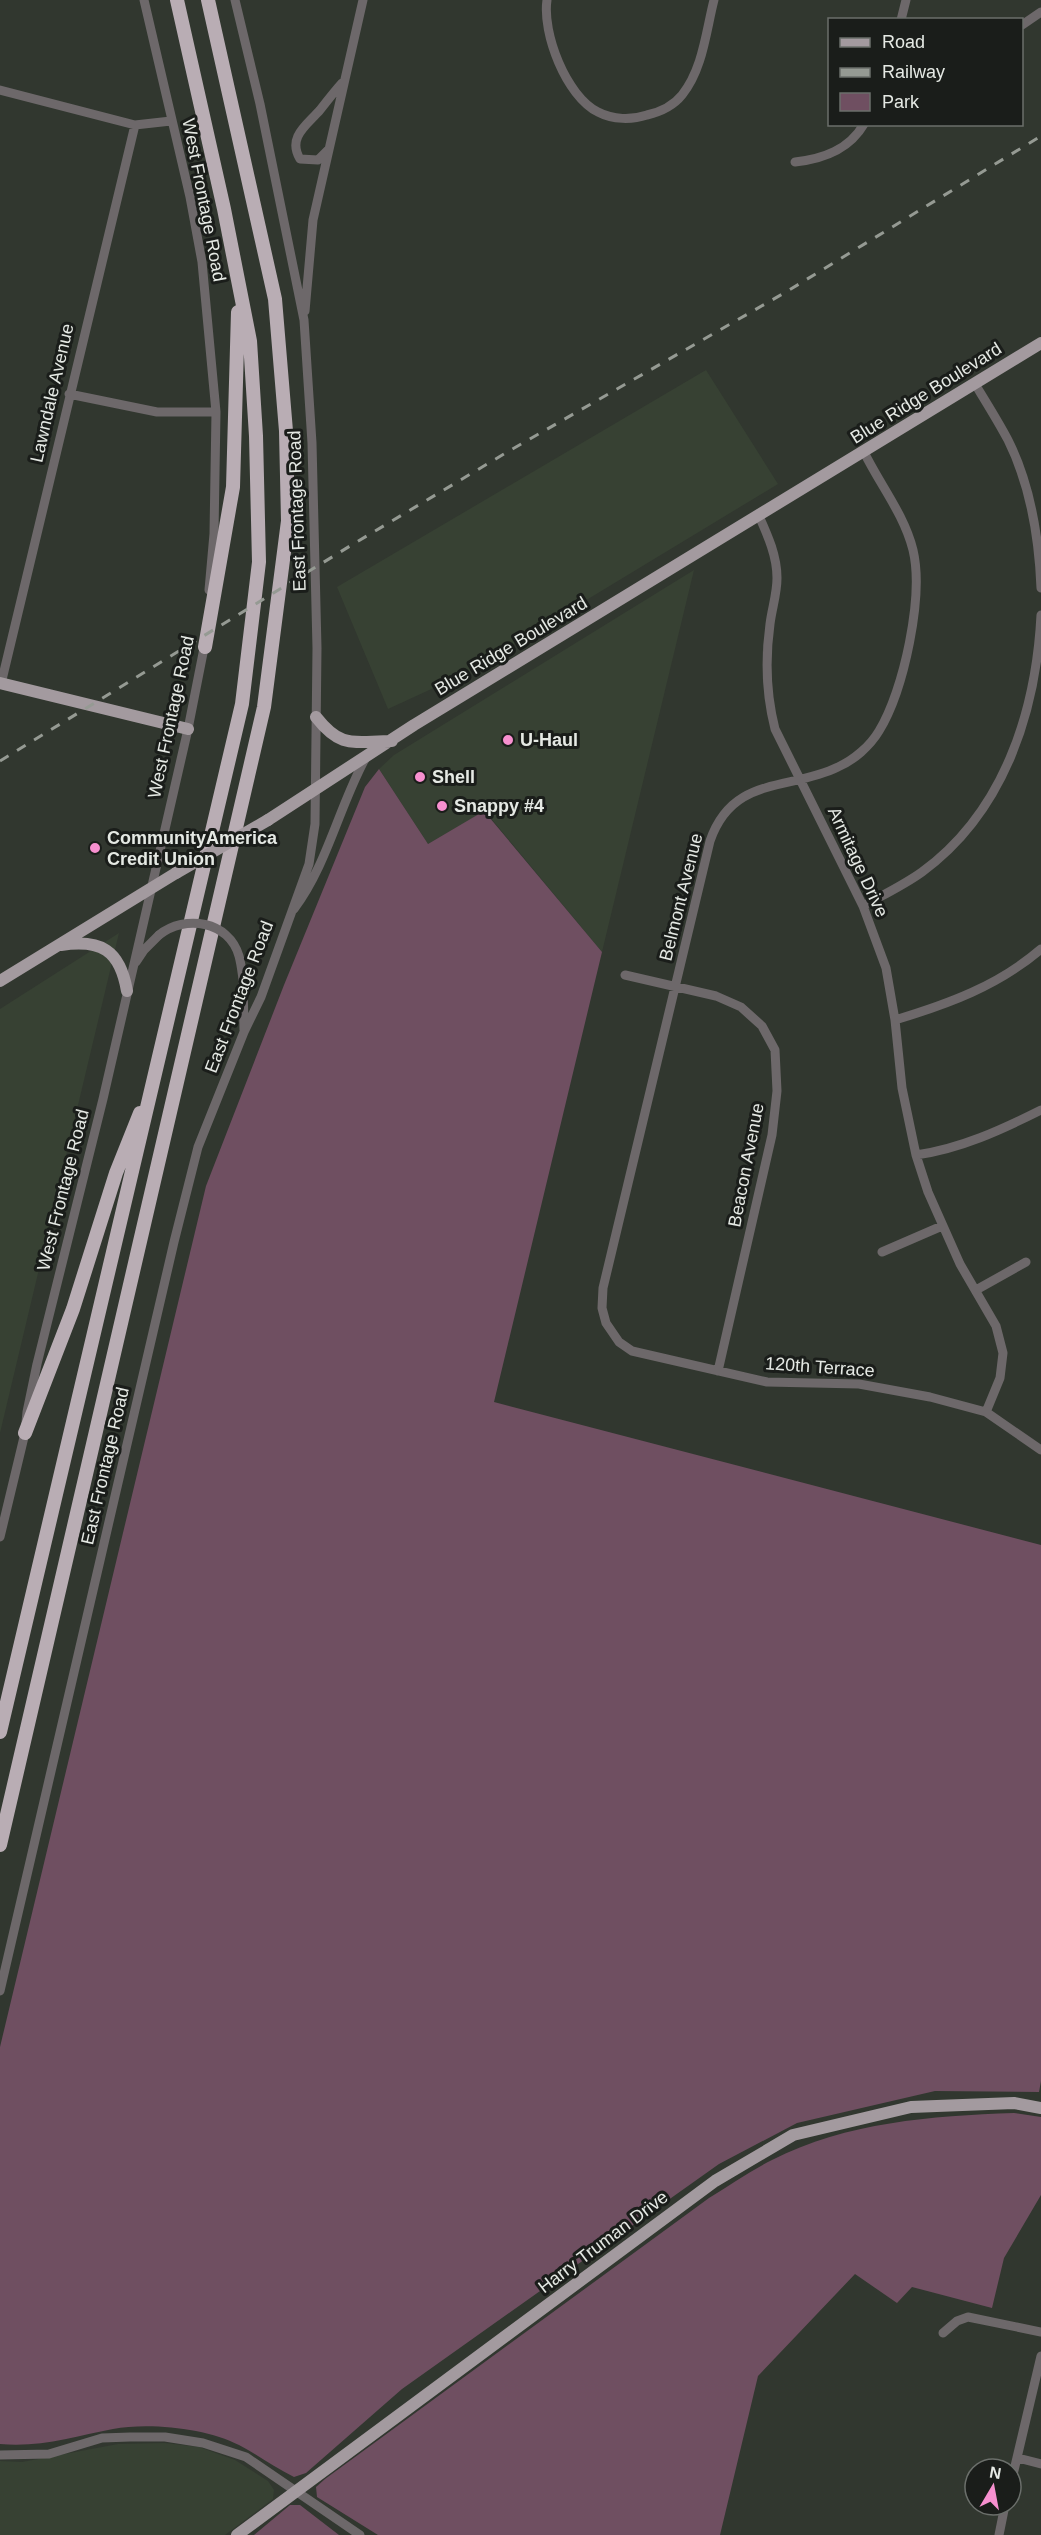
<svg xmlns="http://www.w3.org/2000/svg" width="1041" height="2535" font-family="Arial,sans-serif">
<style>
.built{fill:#374133}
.green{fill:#6f4f61}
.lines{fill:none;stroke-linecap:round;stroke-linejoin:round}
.minor{stroke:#6d686a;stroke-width:9}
.major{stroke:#a39a9f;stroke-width:12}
.highway{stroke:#b9adb4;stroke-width:14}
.rail{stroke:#959a93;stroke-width:3;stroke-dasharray:10 10;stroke-linecap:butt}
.minor-bridge{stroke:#6d686a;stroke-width:9}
.major-bridge{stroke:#a39a9f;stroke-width:12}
.poi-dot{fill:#f790cf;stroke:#1a1d1a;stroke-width:2}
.labels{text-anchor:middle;stroke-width:6;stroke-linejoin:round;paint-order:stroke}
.street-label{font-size:18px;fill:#e5e9e4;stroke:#1a1d1a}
.poi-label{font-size:18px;font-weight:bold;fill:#e5e9e4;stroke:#1a1d1a;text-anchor:start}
</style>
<rect width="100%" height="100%" fill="#31372f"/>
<path class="built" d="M706,370L778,484L464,674L388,709L337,587Z
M694,570L602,952L485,811L428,844L379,769L394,755Z
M119,933L0,1433V1009Z
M165,2443L199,2447L235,2460L268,2481L274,2490L273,2499L225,2535H0V2461L22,2462L118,2444Z"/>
<path class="green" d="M379,769L428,844L484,811L602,952L494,1402L1041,1545V2081L1039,2092L935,2091L797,2123L719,2164L402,2389L306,2473L294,2477C275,2468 258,2455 239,2445C207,2428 148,2422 113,2429C75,2436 40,2448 0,2444V2047L206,1186L284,985L365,787Z
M1014,2113L1041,2117V2195L1004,2258L992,2308L912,2287L897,2303L855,2274L758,2376L720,2535H378L317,2497L316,2487L325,2479L709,2198C730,2185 750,2171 772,2160C847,2122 931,2116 1014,2113Z
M290,2505H300L339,2535H254Z"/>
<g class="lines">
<path class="minor" d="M144,0L190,197L202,262L216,412L214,534L209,590
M547,0C542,33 566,96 598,112C613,120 632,120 647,115C660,112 674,105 682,95C703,69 706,31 714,0
M901,20L906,0
M1022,25L1041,12
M0,90L135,125L171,121
M329,149L318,160L300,159C287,137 307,125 320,110C327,101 334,92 342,83
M795,162C823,159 849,150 864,124
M305,311L313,220L363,0
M975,384C986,402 998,421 1008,440C1030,484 1039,539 1041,588
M69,394L157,412H216
M864,452C880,485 904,514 913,550C924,596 904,690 879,731C870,746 854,760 838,767C789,791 733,775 710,841L603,1288L602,1308L606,1323L619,1342L632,1351L767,1382L859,1384L930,1397L986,1412L1041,1450
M759,516C768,536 777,556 777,578C777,594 772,608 770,624C765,660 766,694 775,729L863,906L886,968L895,1020L902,1088L916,1155L928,1192L960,1264L996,1326L1003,1353L1000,1378L986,1412
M1,684L135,125
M863,906C883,895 904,885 922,872C1004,812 1036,712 1041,615
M294,909C327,865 339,807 365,759
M136,962L144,950L159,935
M625,975L716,996L741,1007L762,1026L775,1050L777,1091L772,1135L718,1371
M243,979L244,1030
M895,1020C948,1004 998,986 1041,949
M916,1155C960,1149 1001,1130 1041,1110
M882,1252L942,1226
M976,1290L1026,1262
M0,1537L25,1433L27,1412L37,1364L103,1099L188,729L205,643
M0,1991L174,1242L198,1147L244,1032L261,997L309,864L315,824L317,648L312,443L304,320L260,104L235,0
M943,2333L957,2321L968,2317L1041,2332
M0,2455L49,2454L102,2438L130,2437H165L203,2443L246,2457L360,2535
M1018,2458L1041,2464
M1011,2483L1041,2356
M999,2535L1005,2505"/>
<path class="major" d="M0,683L188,729
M316,717C342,750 354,741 392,741
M268,820L414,725L1041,343
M61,945C101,939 120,950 127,991
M0,981L176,873
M237,2535L715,2181L793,2135L911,2107L1014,2103L1041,2108"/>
<path class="highway" d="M205,647L233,487L238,312
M25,1433L73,1309L116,1173L140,1113
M0,1732L242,704L259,562L256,436L250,341L224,209L177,0
M0,1845L264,707L288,521L286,431L275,299L208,0"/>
<path class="rail" d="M0,761L350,546L509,451L786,292L1041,136"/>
<path class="minor-bridge" d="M159,935C185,914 229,921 239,956C241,963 242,972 243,979"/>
<path class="major-bridge" d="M176,873L268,820"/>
</g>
<g class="poi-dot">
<circle cx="508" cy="740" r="6"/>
<circle cx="420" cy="777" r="6"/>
<circle cx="442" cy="806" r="6"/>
<circle cx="95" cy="848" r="6"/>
</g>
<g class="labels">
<g class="street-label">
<text transform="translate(204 200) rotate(79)" y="6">West Frontage Road</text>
<text transform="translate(52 393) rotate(-77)" y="6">Lawndale Avenue</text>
<text transform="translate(926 393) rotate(-32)" y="6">Blue Ridge Boulevard</text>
<text transform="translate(297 511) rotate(-92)" y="6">East Frontage Road</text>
<text transform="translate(511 646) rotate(-31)" y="6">Blue Ridge Boulevard</text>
<text transform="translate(171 717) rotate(-78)" y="6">West Frontage Road</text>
<text transform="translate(858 862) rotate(65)" y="6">Armitage Drive</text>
<text transform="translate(681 897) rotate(-76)" y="6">Belmont Avenue</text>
<text transform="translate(239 997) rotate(-69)" y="6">East Frontage Road</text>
<text transform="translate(746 1165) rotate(-79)" y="6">Beacon Avenue</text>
<text transform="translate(63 1190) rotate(-76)" y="6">West Frontage Road</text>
<text transform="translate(820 1367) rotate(4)" y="6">120th Terrace</text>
<text transform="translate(105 1466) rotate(-77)" y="6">East Frontage Road</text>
<text transform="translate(603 2242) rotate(-37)" y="6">Harry Truman Drive</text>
</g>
<g class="poi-label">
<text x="520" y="746">U-Haul</text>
<text x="432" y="783">Shell</text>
<text x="454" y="812">Snappy #4</text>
<text x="107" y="844">CommunityAmerica<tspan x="107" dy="21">Credit Union</tspan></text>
</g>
</g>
<rect x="828" y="18" width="195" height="108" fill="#1a1d1a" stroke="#6b6f6b" stroke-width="1.5"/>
<rect x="840" y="38" width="30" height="9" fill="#a39a9f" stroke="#6b6f6b" stroke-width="1.5"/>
<text x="882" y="48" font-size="18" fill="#e5e9e4">Road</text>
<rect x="840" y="68" width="30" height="9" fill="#959a93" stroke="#6b6f6b" stroke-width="1.5"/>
<text x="882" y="78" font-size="18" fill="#e5e9e4">Railway</text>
<rect x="840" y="93" width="30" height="18" fill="#6f4f61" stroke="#6b6f6b" stroke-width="1.5"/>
<text x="882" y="108" font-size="18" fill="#e5e9e4">Park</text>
<g transform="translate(993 2487) rotate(10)"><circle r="28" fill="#1a1d1a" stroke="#6b6f6b" stroke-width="1.5"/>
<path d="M0-4.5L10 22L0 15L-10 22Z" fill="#f790cf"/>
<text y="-9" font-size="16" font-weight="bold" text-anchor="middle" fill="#e5e9e4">N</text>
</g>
</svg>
